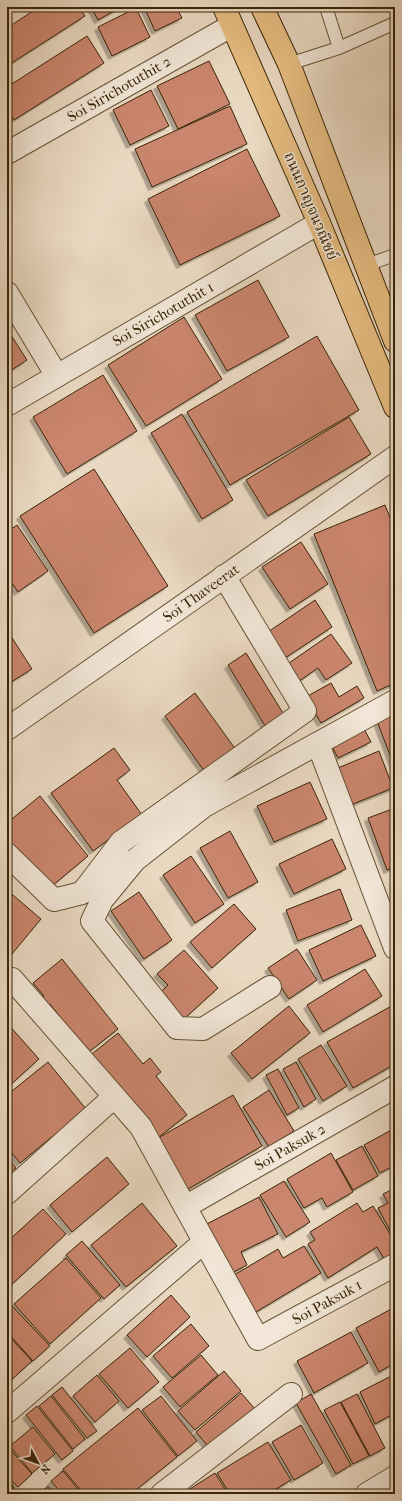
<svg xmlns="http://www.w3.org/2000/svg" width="402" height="1501" font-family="'IM FELL French Canon','Noto Serif Thai',serif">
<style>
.building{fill:#ca856e;stroke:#392505;filter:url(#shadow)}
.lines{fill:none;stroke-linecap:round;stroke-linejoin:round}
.service-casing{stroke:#655234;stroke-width:14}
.minor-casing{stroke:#655234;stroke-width:24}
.tertiary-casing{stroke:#655234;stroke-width:24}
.primary-casing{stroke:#392505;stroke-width:24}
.service{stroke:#f1e6d7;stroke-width:12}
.minor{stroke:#f1e6d7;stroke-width:22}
.tertiary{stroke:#f1e6d7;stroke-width:22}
.primary{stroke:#e5bc81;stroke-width:22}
.labels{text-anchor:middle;stroke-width:3;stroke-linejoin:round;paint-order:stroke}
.street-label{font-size:15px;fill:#392505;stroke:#f1e6d7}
</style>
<defs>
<filter id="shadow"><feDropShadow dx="-3.5" dy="3.5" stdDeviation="0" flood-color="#0004"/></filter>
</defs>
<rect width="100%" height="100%" fill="#ead9c2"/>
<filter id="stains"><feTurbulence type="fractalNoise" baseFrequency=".005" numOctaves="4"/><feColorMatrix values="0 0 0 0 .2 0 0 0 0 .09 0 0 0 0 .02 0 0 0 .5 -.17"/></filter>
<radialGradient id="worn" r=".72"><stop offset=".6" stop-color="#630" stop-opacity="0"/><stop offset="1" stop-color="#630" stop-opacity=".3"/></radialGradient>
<path class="building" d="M39,7H79L85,16L7,66V28Z
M91,7H121L98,20Z
M144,7H176L182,18L155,31Z
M136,8L150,37L112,56L98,27Z
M87,36L104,63L14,120L7,109V87Z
M209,61L230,104L178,129L157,86Z
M151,90L169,126L130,145L113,110Z
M230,106L247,144L152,187L135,149Z
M247,149L280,216L180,265L148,199Z
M258,280L289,337L227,371L195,315Z
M184,317L222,379L146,426L108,365Z
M7,329L27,360L7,373Z
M317,336L359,410L230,485L187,412Z
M103,375L137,431L67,474L33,417Z
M182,414L233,500L202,519L151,433Z
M349,417L371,454L268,516L246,480Z
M94,469L168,586L94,633L20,516Z
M385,505L395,530V683L377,691L314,534Z
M17,525L48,571L18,592L7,576V532Z
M301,542L328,584L290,609L262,567Z
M315,600L332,627L282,660L265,634Z
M7,630L32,669L11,682L7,675Z
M331,634L352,663L326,680L318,668L298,682L286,665Z
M246,653L286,718L267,729L228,665Z
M331,683L339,697L357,686L364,698L321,723L306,697Z
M195,693L236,750L205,772L165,716Z
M395,708V768L375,716Z
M362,725L371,742L338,758L329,741Z
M114,748L130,770L117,780L142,815L93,851L51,793Z
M379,751L393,788L348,806L333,770Z
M310,782L327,819L274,842L257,806Z
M40,796L88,856L46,891L7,843V823Z
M395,808V867L387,870L368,818Z
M230,831L258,882L228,898L200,848Z
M332,839L346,869L294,894L279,864Z
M191,856L224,904L195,923L163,875Z
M340,889L352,920L298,941L286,910Z
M7,890L41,919L7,960Z
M139,892L172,940L144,959L111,911Z
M234,904L256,929L212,968L190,942Z
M361,925L376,956L323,981L309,950Z
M297,949L317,980L289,999L268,968Z
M184,950L218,988L184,1019L160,993L168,985L157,974Z
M62,959L118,1029L90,1051L75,1034L70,1039L60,1027L65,1023L50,1004L45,1009L38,1000L44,996L33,983Z
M365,969L382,996L323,1032L307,1005Z
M395,1004V1064L353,1088L327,1042Z
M289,1006L310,1033L252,1079L231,1053Z
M7,1023L39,1059L7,1088Z
M118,1033L143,1064L150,1058L161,1072L156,1076L187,1115L159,1137L92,1054Z
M321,1045L347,1086L323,1101L298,1059Z
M48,1062L86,1109L20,1163L7,1147V1095Z
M296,1062L316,1099L304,1107L283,1069Z
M278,1069L299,1108L287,1115L266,1075Z
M269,1090L294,1131L269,1147L243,1107Z
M233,1095L262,1146L183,1192L153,1141Z
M395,1128V1165L380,1173L364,1145Z
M362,1146L378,1176L353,1190L336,1160Z
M331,1153L353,1192L327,1207L322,1198L304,1208L287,1179Z
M7,1157L16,1168L7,1175Z
M107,1157L129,1184L72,1232L50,1205Z
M284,1181L310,1222L286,1237L260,1195Z
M395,1188V1240L378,1208L388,1203L383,1194Z
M259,1197L278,1234L241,1252L247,1265L226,1276L201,1227Z
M142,1203L177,1246L126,1287L91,1245Z
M357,1203L363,1212L373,1206L395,1242V1252L384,1259L377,1247L328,1278L308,1244L315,1240L310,1232Z
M43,1209L66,1234L8,1288L7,1242Z
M82,1241L120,1285L104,1299L66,1255Z
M304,1246L321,1273L251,1315L229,1278L278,1249L283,1258Z
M66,1258L101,1298L50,1344L14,1304Z
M171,1295L190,1317L147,1357L127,1335Z
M12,1306L50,1346L33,1361L7,1332V1311Z
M395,1307V1363L379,1372L356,1328Z
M191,1324L209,1346L172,1378L153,1356Z
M351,1332L368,1363L314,1393L297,1361Z
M7,1334L32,1361L7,1384Z
M130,1348L159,1382L128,1408L99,1374Z
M201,1355L218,1375L180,1407L163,1387Z
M224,1371L241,1391L195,1430L178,1411Z
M395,1374V1413L375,1424L360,1392Z
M97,1375L119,1401L95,1422L73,1396Z
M62,1387L97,1431L87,1438L52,1395Z
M241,1393L256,1410L211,1450L196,1432Z
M311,1394L351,1465L336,1474L296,1403Z
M357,1394L385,1448L370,1456L341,1402Z
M51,1396L85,1439L73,1449L39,1406Z
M161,1396L197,1441L178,1456L142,1410Z
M340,1402L369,1456L353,1464L324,1410Z
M37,1406L73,1451L62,1460L26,1415Z
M138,1408L177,1457L131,1494H84L63,1469Z
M301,1425L323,1463L294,1480L272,1442Z
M33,1427L55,1454L32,1473L10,1446Z
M268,1442L291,1480L268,1494H230L217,1473Z
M7,1446L32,1474L18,1487L7,1476Z
M63,1471L82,1494H62L51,1481Z
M215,1473L228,1494H187L185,1492Z
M7,1479L14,1487L7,1494Z
M48,1486L54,1494H38Z"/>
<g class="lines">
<defs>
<path id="service" d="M326,7L339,48
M289,64L339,48L395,23
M366,265L395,255"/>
<path id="minor" d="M7,153L231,26
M7,293L57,376
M7,405L319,223
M318,744L395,948
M7,854L54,900L82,893L121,842L305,711L224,576
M12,979L141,1127L258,1339L395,1265
M270,987L203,1029L177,1028L92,921L102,900L135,860L204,806L395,701
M7,1193L114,1097
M185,1207L395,1087
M7,1412L204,1242
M162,1494L291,1394"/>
<path id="tertiary" d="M7,729L395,457
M367,1494L395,1477"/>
<path id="primary" d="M224,7L319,223L395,407
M262,7L289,64L395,341"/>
</defs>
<use href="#service" class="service-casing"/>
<use href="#minor" class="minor-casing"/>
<use href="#tertiary" class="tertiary-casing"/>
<use href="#primary" class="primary-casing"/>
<use href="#service" class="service"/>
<use href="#minor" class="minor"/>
<use href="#tertiary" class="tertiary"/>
<use href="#primary" class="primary"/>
</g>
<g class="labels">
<g class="street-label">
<text transform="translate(119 89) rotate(-30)" y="5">Soi Sirichotuthit 2</text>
<text transform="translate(311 206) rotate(67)" y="5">ถนนกาญจนวณิชย์</text>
<text transform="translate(163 314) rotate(-30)" y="5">Soi Sirichotuthit 1</text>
<text transform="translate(201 593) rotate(-35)" y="5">Soi Thaveerat</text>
<text transform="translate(290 1147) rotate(-30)" y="5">Soi Paksuk 2</text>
<text transform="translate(327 1302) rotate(-29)" y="5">Soi Paksuk 1</text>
</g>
</g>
<rect width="402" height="1501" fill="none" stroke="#ead9c2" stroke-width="24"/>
<rect x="8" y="8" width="386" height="1485" fill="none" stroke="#392505" stroke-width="2"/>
<rect x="12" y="12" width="378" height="1477" fill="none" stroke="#392505"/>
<g transform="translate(38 1463) rotate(131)" stroke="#f1e6d7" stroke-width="3" paint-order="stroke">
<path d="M0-3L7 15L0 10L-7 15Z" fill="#392505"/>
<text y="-6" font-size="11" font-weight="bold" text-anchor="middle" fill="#392505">N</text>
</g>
<rect width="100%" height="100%" filter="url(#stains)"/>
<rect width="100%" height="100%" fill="url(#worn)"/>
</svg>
